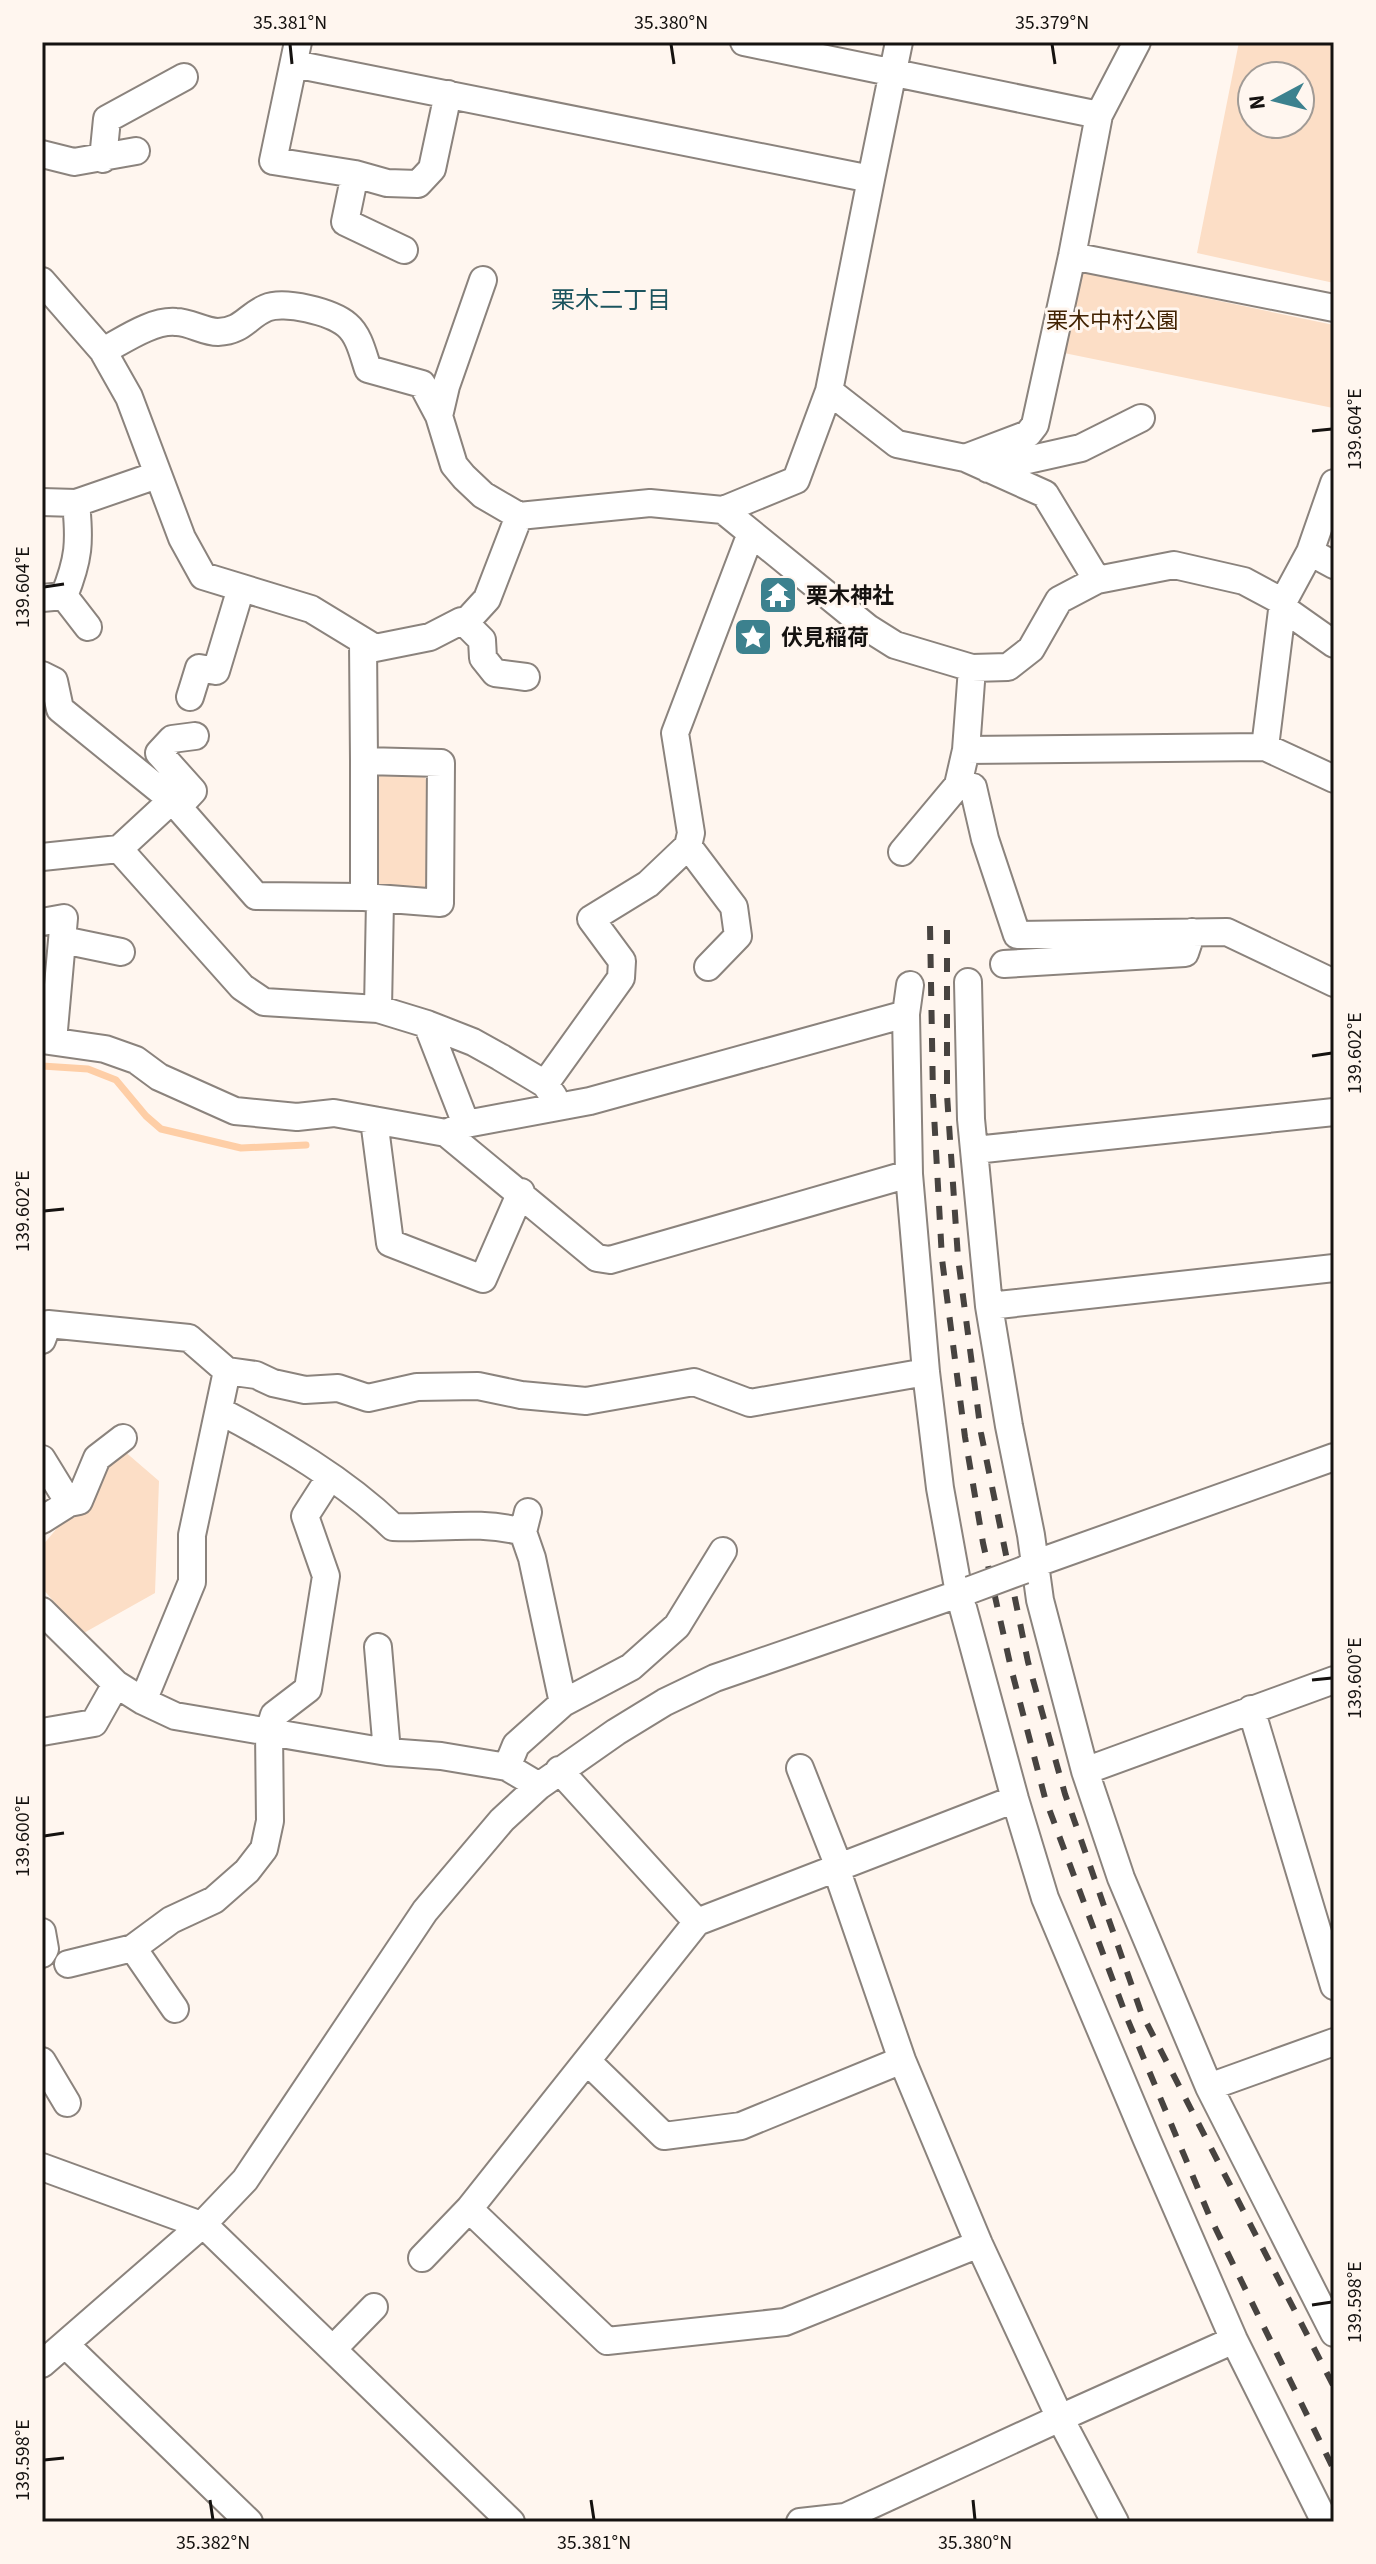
<svg xmlns="http://www.w3.org/2000/svg" width="1376" height="2564" font-family="'Source Sans 3','Noto Sans JP',sans-serif">
<style>
.green{fill:#fcdec6;fill-rule:evenodd}
.lines{fill:none;stroke-linecap:round;stroke-linejoin:round}
.stream{stroke:#fecea6;stroke-width:7}
.minor-casing{stroke:#8b837d;stroke-width:30}
.minor{stroke:#fff;stroke-width:26}
.rail{stroke:#474340;stroke-width:6;stroke-dasharray:14 14;stroke-linecap:butt}
.minor-bridge-casing{stroke:#8b837d;stroke-width:30;stroke-linecap:butt}
.minor-bridge{stroke:#fff;stroke-width:26}
.ticks{fill:none;stroke:#151210;stroke-width:3}
.labels{text-anchor:middle;stroke-width:6;stroke-linejoin:round;paint-order:stroke}
.park-label{font-size:22px;fill:#412202;stroke:#fff6ef}
.poi-label{font-size:22px;font-weight:bold;fill:#151210;stroke:#fff6ef;text-anchor:start}
.neighbourhood-label{font-size:24px;fill:#1b545e;stroke:#fff6ef}
.neatline{fill:none;stroke:#151210;stroke-width:3}
.ticks-label{font-size:20px;text-anchor:middle;fill:#151210}
</style>
<rect width="100%" height="100%" fill="#fff6ef"/>
<path class="green" d="M1239,42H1334V283L1197,253ZM1252,76H1300V124H1252Z
M1085,273L1334,325L1333,408L1064,353L1078,274Z
M385,771L422,772L427,782L429,882L423,892L385,891L374,882V777Z
M123,1450L159,1481L155,1593L82,1634L42,1588V1546Z"/>
<g class="lines">
<path class="stream" d="M42,1066L88,1069L116,1080L146,1116L161,1129L241,1148L306,1145"/>
<defs>
<path id="minor" d="M298,42L273,161L355,174L387,183L418,184L432,169L448,94
M744,42L1099,115
M42,154L74,162L136,151
M103,159L107,119L184,77
M355,174L345,222L404,250
M871,179L899,42
M1072,256L1334,308
M483,280L446,386L439,416L454,465L464,477L483,495L519,516
M42,281L103,351L129,397L182,538L203,576L311,609L375,648L430,637L461,621L465,623L487,599L519,516L650,503L723,510L796,480L829,391L871,179L294,64
M103,351C124,340 152,320 176,322C190,322 204,332 218,332C243,331 247,316 266,308C284,300 332,312 347,325C359,335 363,354 368,369L422,384L439,416
M829,391L897,444L965,458L1028,434L1035,425L1072,256L1099,115L1137,42
M965,458L1045,494L1097,580
M988,469L1081,448L1141,418
M42,502L76,503L157,475
M723,510L868,628L895,645L972,668L1008,667L1031,649L1059,600L1097,580L1174,565L1244,581L1283,602
M1310,552L1334,565
M64,596L88,627
M42,598L64,596C79,559 80,542 76,503
M1283,608L1334,644
M465,623L482,640L483,658L495,673L526,677
M972,668L966,750L958,785L973,787L985,839L1017,935L1227,932L1334,983
M42,675L54,681L60,709L172,800L256,896L364,897L440,903L441,763L364,761L363,642
M190,697L199,668L216,671L241,588
M1265,747L1283,602L1310,552L1334,483
M966,750L1265,747L1334,779
M364,761V897
M178,807L193,791L159,753L172,739L195,736
M688,846L734,907L738,936L708,967
M119,849L172,800
M902,852L958,785
M42,857L119,849L242,987L264,1002L378,1009L427,1024L473,1042L500,1057L545,1084L554,1097
M42,922L64,918L53,1041
M63,940L121,952
M1004,964L1185,953L1192,932
M968,982L971,1119L989,1306L1009,1426L1031,1535L1040,1600L1085,1771L1121,1878L1209,2087L1334,2333
M378,1009L380,900
M906,1014L910,985
M427,1024L466,1124
M42,1040L105,1049L136,1060L159,1077L235,1111L297,1117L334,1113L446,1133L597,1258L610,1260L909,1174
M545,1084L621,978L622,961L591,919L648,884L688,846L691,833L675,733L751,533
M374,1120L390,1243L483,1279L521,1192
M446,1133L466,1124L590,1101L906,1014L909,1174L926,1372L940,1488L959,1593L1015,1799L1045,1898L1147,2140L1234,2340L1325,2522
M975,1150L1334,1112
M989,1306L1334,1268
M42,1340L48,1324L189,1338L227,1371L192,1535V1582L143,1701
M227,1371L256,1375L273,1383L305,1390L338,1388L368,1398L417,1387L478,1386L521,1395L586,1401L694,1382L750,1403L926,1372
M220,1411C281,1443 343,1479 393,1527C437,1529 480,1520 523,1532
M42,1459L69,1503
M528,1512L523,1532L532,1558L563,1703
M42,1520L69,1503L79,1501L97,1458L123,1438
M1024,1570L1034,1564L1334,1457
M42,1611L116,1684L143,1701L175,1716L387,1752L441,1756L507,1767L539,1786
M378,1647L387,1752
M1251,1709L1334,1986
M42,1732L94,1723L116,1684
M507,1767L516,1745L563,1703L631,1667L677,1626L723,1551
M800,1768L839,1867
M1085,1771L1334,1680
M836,1868L902,2060L979,2244L1060,2418L1234,2340
M697,1922L1015,1799
M42,1932L45,1949L42,1954
M133,1948L175,2009
M68,1964L133,1948L171,1920L214,1900L247,1871L264,1849L270,1821L269,1731L274,1715L308,1689L326,1576L305,1516L330,1477
M42,2061L67,2103
M588,2062L664,2136L741,2126L902,2060
M1209,2087L1334,2042
M42,2167L201,2225
M469,2209L607,2341L785,2322L979,2244
M203,2224L511,2522
M422,2258L469,2209L697,1922L559,1770
M66,2345L249,2522
M333,2349L374,2307
M42,2364L203,2224L245,2180L425,1911L502,1820L539,1786L616,1732L665,1702L715,1678L970,1590
M800,2522L845,2517L1060,2418L1115,2522"/>
</defs>
<use href="#minor" class="minor-casing"/>
<use href="#minor" class="minor"/>
<path class="rail" d="M930,926L933,1096L942,1259L965,1437L983,1543L1011,1668L1045,1798L1127,2018L1209,2215L1334,2470
M947,930V1095L958,1258L981,1433L1028,1662L1065,1794L1141,2012L1334,2387"/>
<defs>
<path id="minor-bridge" d="M970,1590L1024,1570"/>
</defs>
<use href="#minor-bridge" class="minor-bridge-casing"/>
<use href="#minor-bridge" class="minor-bridge"/>
</g>
<path class="ticks" d="M290,44L292,64M671,44L674,64M1052,44L1055,64M1312,431L1332,429M44,587L64,584M1312,1056L1332,1053M44,1211L64,1209M1312,1680L1332,1678M44,1836L64,1833M1312,2305L1332,2302M44,2460L64,2458M210,2500L213,2520M591,2500L594,2520M973,2500L975,2520"/>
<defs>
<symbol id="temple-square" viewBox="-11 -11 22 22"><rect x="-9" y="-9" width="18" height="18" rx="4" fill="#3c818e" stroke="#fff6ef"/><path d="M0-6L5-2H3V0L6.5 2.5H4V6H1.5V3h-3V6H-4V2.5H-6.5L-3 0V-2H-5Z" fill="#fff"/></symbol>
<symbol id="sight-square" viewBox="-11 -11 22 22"><rect x="-9" y="-9" width="18" height="18" rx="4" fill="#3c818e" stroke="#fff6ef"/><path d="M0-6L1.8-2.2L6-1.7L2.9 1.2L3.7 5.4L0 3.3L-3.7 5.4L-2.9 1.2L-6-1.7L-1.8-2.2Z" fill="#fff"/></symbol>
</defs>
<g fill-rule="evenodd">
<use href="#temple-square" x="756" y="573" width="44" height="44"/>
<use href="#sight-square" x="731" y="615" width="44" height="44"/>
</g>
<g class="labels">
<g class="park-label">
<text x="1112" y="328">栗木中村公園</text>
</g>
<g class="poi-label">
<text x="806" y="603">栗木神社</text>
<text x="781" y="645">伏見稲荷</text>
</g>
<g class="neighbourhood-label">
<text x="611" y="308">栗木二丁目</text>
</g>
</g>
<rect width="1376" height="2564" fill="none" stroke="#fff6ef" stroke-width="88"/>
<g transform="translate(1276 100) rotate(263)"><circle r="38" fill="#fff6ef" stroke="#a19b96" stroke-width="2"/>
<path d="M0-6L14 30L0 20L-14 30Z" fill="#3c818e"/>
<text y="-12" font-size="22" font-weight="bold" text-anchor="middle" fill="#151210">N</text>
</g>
<rect x="44" y="44" width="1288" height="2476" class="neatline"/>
<g class="ticks-label">
<text x="290" y="29">35.381°N</text>
<text x="671" y="29">35.380°N</text>
<text x="1052" y="29">35.379°N</text>
<text transform="translate(1354 429) rotate(-90)" y="7">139.604°E</text>
<text transform="translate(22 587) rotate(-90)" y="7">139.604°E</text>
<text transform="translate(1354 1053) rotate(-90)" y="7">139.602°E</text>
<text transform="translate(22 1211) rotate(-90)" y="7">139.602°E</text>
<text transform="translate(1354 1678) rotate(-90)" y="7">139.600°E</text>
<text transform="translate(22 1836) rotate(-90)" y="7">139.600°E</text>
<text transform="translate(1354 2302) rotate(-90)" y="7">139.598°E</text>
<text transform="translate(22 2460) rotate(-90)" y="7">139.598°E</text>
<text x="213" y="2549">35.382°N</text>
<text x="594" y="2549">35.381°N</text>
<text x="975" y="2549">35.380°N</text>
</g>
</svg>
